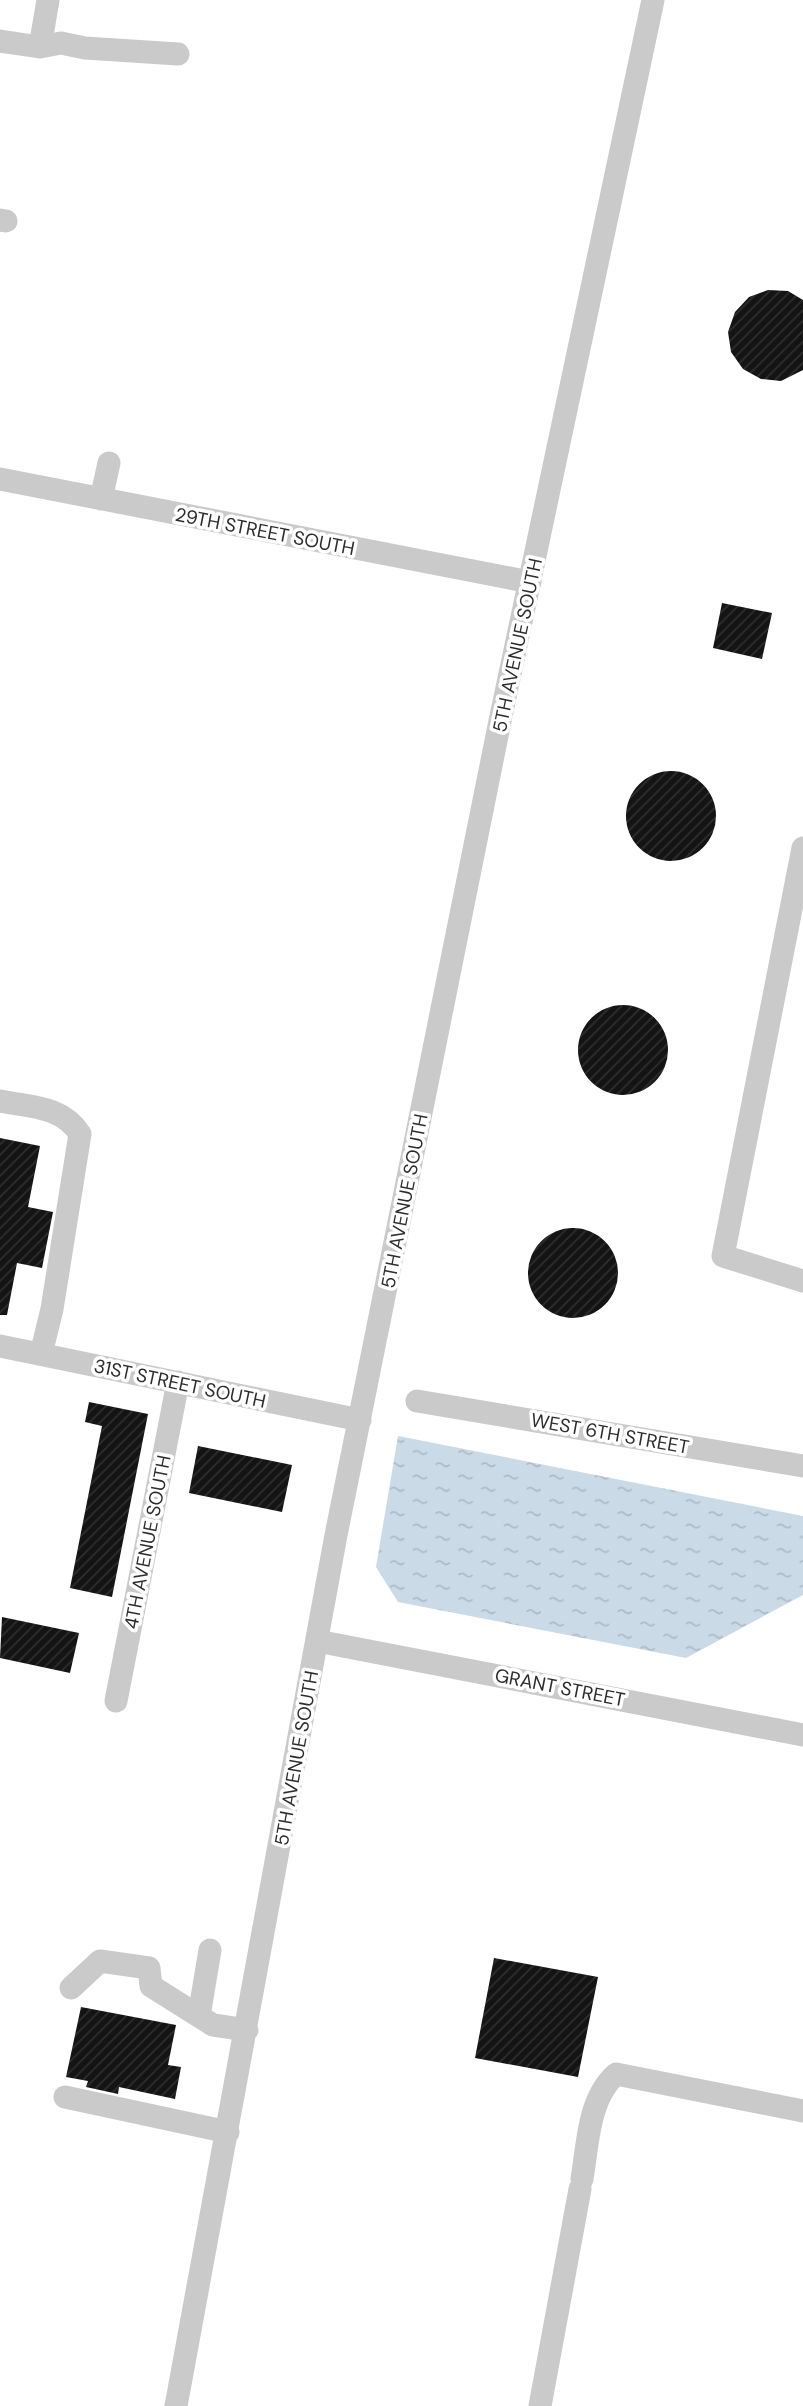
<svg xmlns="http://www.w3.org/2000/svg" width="803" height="2406" font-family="'DM Sans',sans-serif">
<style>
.water{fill:url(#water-ripples)}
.building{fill:url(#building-hatch)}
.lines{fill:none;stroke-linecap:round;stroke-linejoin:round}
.minor{stroke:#cacaca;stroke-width:23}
.labels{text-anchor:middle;stroke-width:7;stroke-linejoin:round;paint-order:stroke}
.street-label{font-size:19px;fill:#2d2d2d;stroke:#fff}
</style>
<defs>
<pattern id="water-ripples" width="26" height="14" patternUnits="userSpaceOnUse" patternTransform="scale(1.75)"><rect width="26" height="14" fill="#cadae7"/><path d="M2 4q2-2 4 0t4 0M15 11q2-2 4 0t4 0" fill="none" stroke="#aebbc6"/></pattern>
<pattern id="building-hatch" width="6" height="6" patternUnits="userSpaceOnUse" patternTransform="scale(1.75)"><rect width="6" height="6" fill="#141414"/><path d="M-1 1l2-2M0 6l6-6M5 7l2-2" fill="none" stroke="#2e2e2e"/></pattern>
</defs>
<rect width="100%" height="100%" fill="#fff"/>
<path class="water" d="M398,1436L803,1516V1595L686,1658L398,1602L376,1567Z"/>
<path class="building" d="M768,290L788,291L803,300V370L781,381L761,379L743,369L731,352L728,332L735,312L749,297Z
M722,603L772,613L762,659L713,648Z
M626 816a45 45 0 1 1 90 0a45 45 0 1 1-90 0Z
M578 1050a45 45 0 1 1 90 0a45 45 0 1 1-90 0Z
M0,1138L40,1146L28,1207L53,1212L42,1268L17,1263L7,1315H0Z
M528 1273a45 45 0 1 1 90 0a45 45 0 1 1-90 0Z
M89,1402L148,1414L112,1597L70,1588L102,1426L85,1422Z
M198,1446L292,1465L282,1512L189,1493Z
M2,1617L79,1633L70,1673L0,1658Z
M494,1958L598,1977L578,2077L475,2058Z
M81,2007L176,2025L168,2065L181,2067L175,2099L119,2087L118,2094L86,2087L88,2081L66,2077Z"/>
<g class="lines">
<path class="minor" d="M0,41L40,47L61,43L85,48L178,54
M40,47L48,0
M0,220L6,221
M0,479L530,582
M101,499L109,463
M803,848L723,1256L803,1281
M0,1101C31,1107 62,1106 80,1134L52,1309L41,1354
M0,1346L360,1420
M417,1401L803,1466
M317,1641L803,1735
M116,1701L178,1382
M71,1988L100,1961L149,1968L151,1986L213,2025L247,2030
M199,2016L210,1950
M65,2097L228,2132
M582,2179C588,2144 588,2099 616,2074L803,2111
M176,2406L336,1535L501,716L653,0
M540,2406L580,2189"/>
</g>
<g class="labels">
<g class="street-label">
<text transform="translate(265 531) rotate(11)" y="7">29TH STREET SOUTH</text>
<text transform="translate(517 645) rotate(-78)" y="7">5TH AVENUE SOUTH</text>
<text transform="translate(404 1201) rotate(-79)" y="7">5TH AVENUE SOUTH</text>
<text transform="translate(180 1383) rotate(12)" y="7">31ST STREET SOUTH</text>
<text transform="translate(610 1433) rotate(10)" y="7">WEST 6TH STREET</text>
<text transform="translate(147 1542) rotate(-79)" y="7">4TH AVENUE SOUTH</text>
<text transform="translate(560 1687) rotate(11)" y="7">GRANT STREET</text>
<text transform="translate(296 1758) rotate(-80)" y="7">5TH AVENUE SOUTH</text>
</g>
</g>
</svg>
